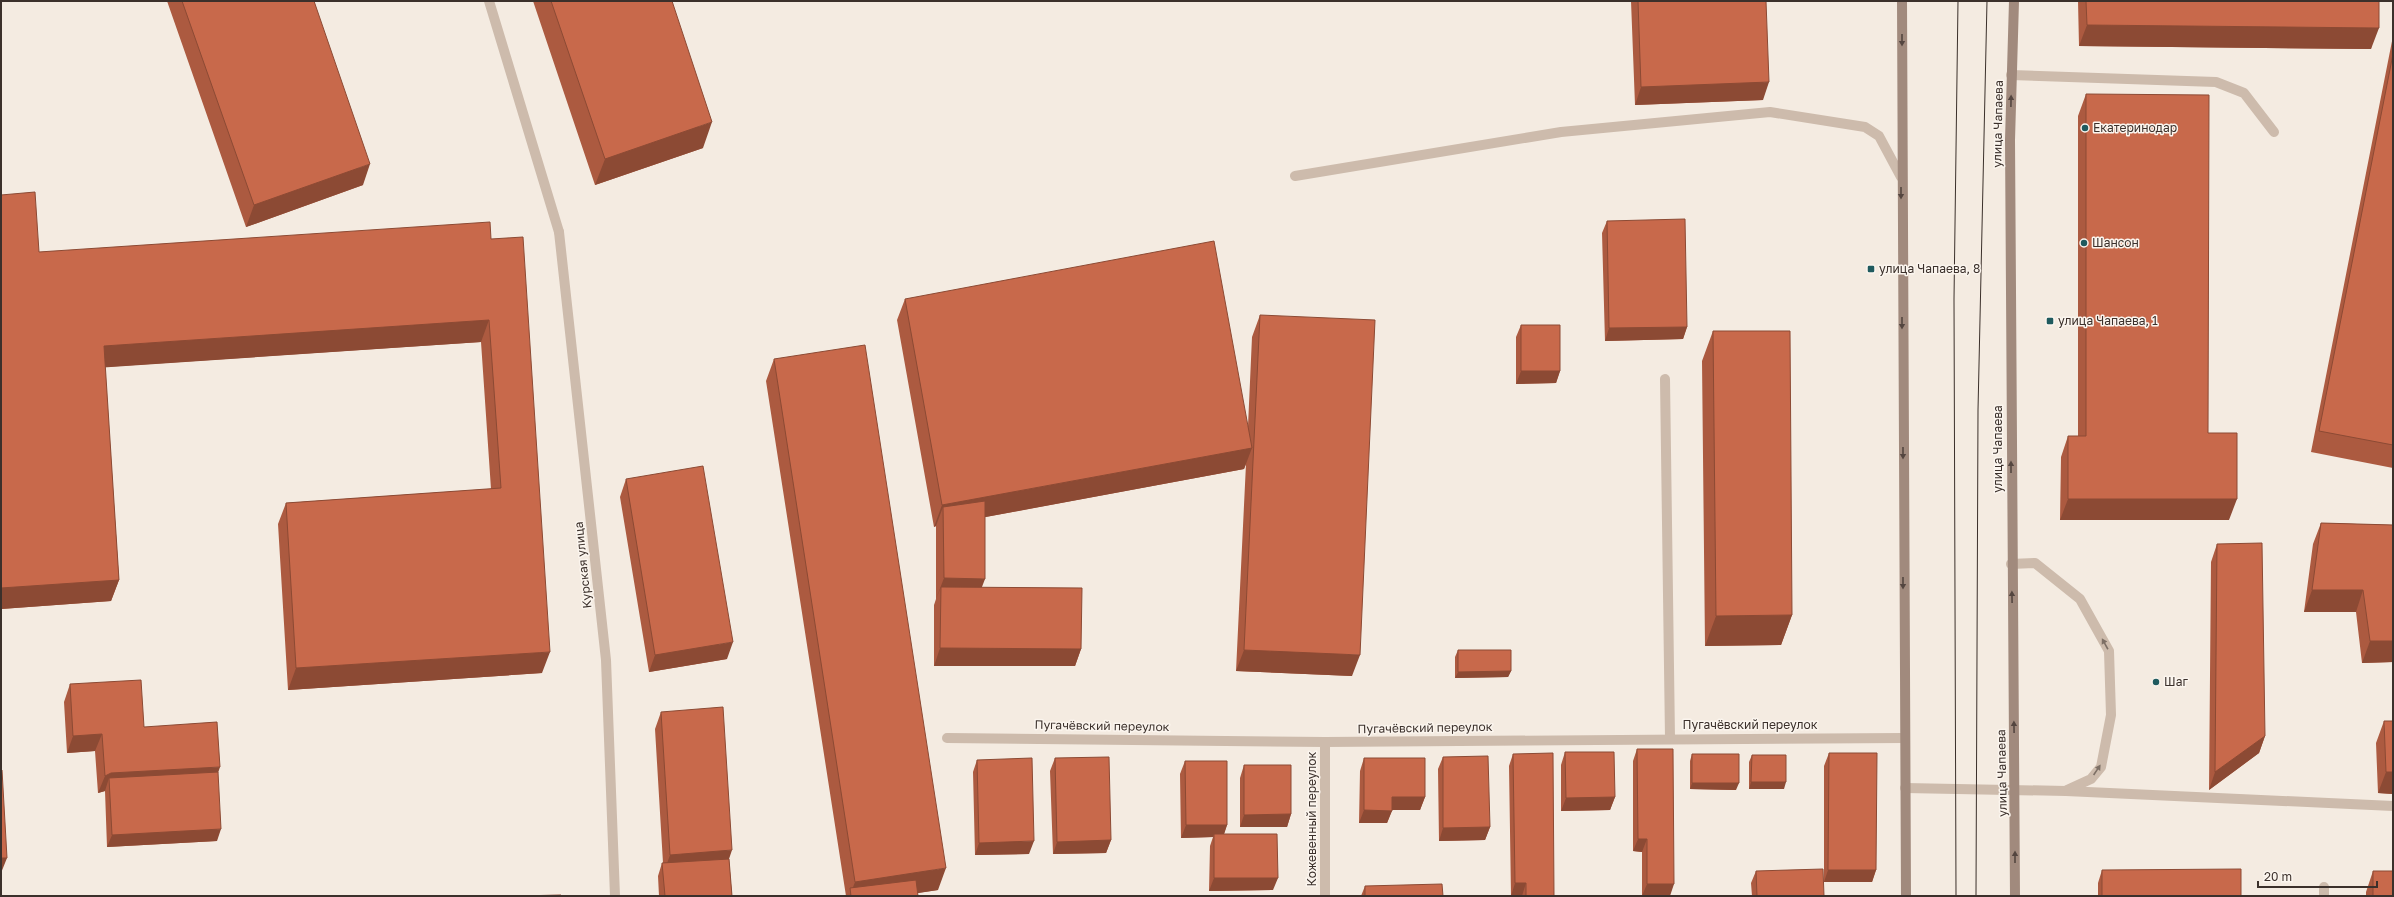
<svg xmlns="http://www.w3.org/2000/svg" width="2394" height="897" font-family="'Golos Text',sans-serif">
<style>
.lines{fill:none;stroke-linecap:round;stroke-linejoin:round}
.service{stroke:#cdbbac;stroke-width:10}
.minor{stroke:#cdbbac;stroke-width:10}
.secondary{stroke:#a18a7d;stroke-width:10}
.tram{stroke:#3b302b;stroke-width:1}
.wall{fill:#ac5a40}
.shaded-wall{fill:#8c4a34}
.building{fill:#c8694b;stroke:#8c4a34}
.oneway{fill:#544640}
.oneway2{fill:#7d6f65}
.poi-dot{fill:#1f5a5e;stroke:#fbf5ee;stroke-width:1.5}
.labels{text-anchor:middle;stroke-width:3;stroke-linejoin:round;paint-order:stroke}
.street-label{font-size:12px;fill:#3b302b;stroke:#fbf5ee}
.poi-label{font-size:12px;fill:#3b302b;stroke:#fbf5ee;text-anchor:start}
</style>
<rect width="100%" height="100%" fill="#f4ebe1"/>
<g class="lines">
<path class="service" d="M489,1L559,232
M2011,75L2216,82L2244,93L2274,132
M1295,176L1561,132L1770,112L1865,127L1879,136L1901,177
M2011,564L2035,563L2080,599L2109,651L2111,715L2101,767L2091,779L2067,790
M1905,788L2066,791L2393,806
M2324,896V887"/>
<path class="minor" d="M559,232L606,660L615,896
M1665,379L1670,738
M947,738L1325,742L1904,738
M1325,742V896"/>
<path class="secondary" d="M1902,1L1906,896
M2014,1L2010,140L2015,896"/>
<path class="tram" d="M1956,896L1954,299L1958,1
M1976,896L1978,410L1987,1"/>
</g>
<path class="wall" d="M167,1H314L363,185L246,227Z
M533,1H672L703,148L595,185Z
M1631,1H1766L1763,100L1635,105Z
M2078,1H2379L2371,49L2079,46Z
M2393,36V468L2311,452Z
M2086,94L2208,433L2229,520H2060L2061,457L2068,436H2078V116Z
M1,195L39,252L491,239L542,673L288,690L278,524L286,503L491,489L481,342L105,367L119,580L111,601L1,609Z
M1607,221L1687,327L1683,339L1605,341L1602,233Z
M905,299L1248,426L1252,337L1260,315L1352,676L1236,671L1246,464L1244,469L985,517L981,588L1081,649L1075,666H934V605L936,599V526L934,527L897,320Z
M1521,325L1560,371L1556,383L1516,384V337Z
M1713,331L1792,615L1781,645L1705,646L1702,361Z
M774,359L938,890L917,893L918,896H846L766,381Z
M626,479L727,659L649,672L620,497Z
M2321,523L2393,525V662L2362,663L2356,612H2304L2313,544Z
M2217,544L2265,736L2259,753L2209,790L2211,562Z
M1458,650L1511,671L1508,677L1455,678V657Z
M70,684L144,727L218,772L217,841L107,847L105,791L98,793L95,751L67,753L64,702Z
M661,712L729,859L732,896H659L658,876L662,863H663L655,729Z
M2384,721L2393,794L2378,793L2376,743Z
M1637,749L1670,896H1642V852L1633,851V761Z
M1565,752L1615,797L1610,810L1561,811V765Z
M1829,753L1876,870L1872,882H1824V766Z
M1513,754L1554,896H1511L1509,766Z
M1692,754L1736,790L1690,789V761Z
M1752,755L1784,789H1749V762Z
M1443,757L1490,827L1485,840L1439,841L1438,769Z
M1055,758L1111,840L1106,853L1053,854L1050,771Z
M1364,758L1425,797L1420,810H1392L1387,823H1359L1360,771Z
M977,760L1029,854L975,855L973,772Z
M1185,761L1227,825L1224,834L1273,890L1209,891L1210,846L1213,837L1181,838L1180,774Z
M1244,765L1291,814L1287,827H1240V778Z
M2102,870L2241,896H2098V883Z
M1756,871L1824,896H1752L1751,883Z
M2373,871L2393,896H2366V892Z
M1365,886L1443,896H1361Z"/>
<path class="shaded-wall" d="M2087,25L2379,28L2371,49L2079,46Z
M1769,82L1763,100L1635,105L1641,87Z
M712,122L703,148L595,185L605,159Z
M370,164L363,185L246,227L254,205Z
M489,320L481,342L96,368L104,346Z
M1687,327L1683,339L1605,341L1609,328Z
M1521,371H1560L1556,383L1516,384Z
M1252,448L1244,469L943,525V507L936,526L934,527L942,505Z
M2068,499H2237L2229,520H2060Z
M944,578L985,579L977,600L941,587L936,599Z
M119,580L111,601L1,609V588Z
M2312,590H2363L2356,612H2304Z
M1792,615L1781,645L1705,646L1716,616Z
M2370,641H2393V662L2362,663Z
M733,642L727,659L649,672L655,655Z
M940,648L1081,649L1075,666H934Z
M1244,650L1360,655L1352,676L1236,671Z
M550,652L542,673L288,690L296,668Z
M1511,671L1508,677L1455,678L1458,672Z
M102,734L95,751L67,753L73,736Z
M2265,736L2259,753L2209,790L2215,772Z
M220,767L214,785L109,778L105,791L98,793L105,776L111,773Z
M2386,772H2393V794L2378,793Z
M1751,782H1786L1784,789H1749Z
M1692,783H1739L1736,790L1690,789Z
M1392,797H1425L1420,810H1387Z
M1615,797L1610,810L1561,811L1566,798Z
M1364,810L1392,811L1387,823H1359Z
M1291,814L1287,827H1240L1244,815Z
M1186,825H1227L1223,837L1214,834L1213,837L1181,838Z
M1490,827L1485,840L1439,841L1443,828Z
M221,829L217,841L107,847L112,835Z
M1638,839H1647L1642,852L1633,851Z
M1111,840L1106,853L1053,854L1057,842Z
M1034,841L1029,854L975,855L979,843Z
M732,850L726,868L664,872L670,855Z
M1,858H7L1,873Z
M946,868L938,890L899,896L850,895L855,882Z
M1828,870H1876L1872,882H1824Z
M1214,878H1278L1273,890L1209,891Z
M1515,883H1526L1522,896H1511Z
M1647,884H1674L1670,896H1642Z"/>
<path class="building" d="M182,1H314L370,164L254,205Z
M551,1H672L712,122L605,159Z
M1638,1H1766L1769,82L1641,87Z
M2086,1H2379V28L2087,25Z
M2393,54V445L2319,431Z
M2086,94L2209,95L2208,433H2237V499H2068V436H2086Z
M35,192L39,252L490,222L491,239L523,237L550,652L296,668L286,503L501,488L489,320L104,346L119,580L1,588V195Z
M1685,219L1687,327L1609,328L1607,221Z
M1214,241L1252,448L942,505L905,299Z
M1260,315L1375,320L1360,655L1244,650Z
M1521,325H1560V371H1521Z
M1713,331H1790L1792,615L1716,616Z
M865,345L946,868L855,882L774,359Z
M703,466L733,642L655,655L626,479Z
M985,501V579L944,578L943,507Z
M2321,523L2393,525V641H2370L2363,590H2312Z
M2262,543L2265,736L2215,772L2217,544Z
M941,587L1082,588L1081,649L940,648Z
M1458,650H1511V671L1458,672Z
M141,680L144,727L217,722L220,767L111,773L105,776L102,734L73,736L70,684Z
M723,707L732,850L670,855L661,712Z
M2384,721H2393V772H2386Z
M1637,749H1673L1674,884H1647V839H1638Z
M1565,752H1614L1615,797L1566,798Z
M1553,753L1554,896H1526V883H1515L1513,754Z
M1829,753H1877L1876,870H1828Z
M1692,754H1739V783H1692Z
M1752,755H1786V782H1751Z
M1488,756L1490,827L1443,828V757Z
M1109,757L1111,840L1057,842L1055,758Z
M1032,758L1034,841L979,843L977,760Z
M1364,758H1425V797H1392V811L1364,810Z
M1185,761H1227V825H1186Z
M1244,765H1291V814L1244,815Z
M1,770H2L7,858H1Z
M218,772L221,829L112,835L109,778Z
M1214,834H1277L1278,878H1214Z
M729,859L732,896H665L662,863Z
M1823,869L1824,896H1757L1756,871Z
M2241,869V896H2102V870Z
M2373,871H2393V896H2373Z
M916,880L918,896H851L850,888Z
M1442,884L1443,896H1365V886Z
M561,895V896H519Z"/>
<defs><path id="oneway-solid" d="M-6-.8H1V-3.2L6.5 0L1 3.2V.8H-6Z"/></defs>
<g class="oneway">
<use href="#oneway-solid" transform="translate(1902 40) rotate(90)"/>
<use href="#oneway-solid" transform="translate(2011 101) rotate(-89)"/>
<use href="#oneway-solid" transform="translate(1901 193) rotate(90)"/>
<use href="#oneway-solid" transform="translate(1902 323) rotate(90)"/>
<use href="#oneway-solid" transform="translate(1903 453) rotate(90)"/>
<use href="#oneway-solid" transform="translate(2011 467) rotate(-90)"/>
<use href="#oneway-solid" transform="translate(1903 583) rotate(90)"/>
<use href="#oneway-solid" transform="translate(2012 597) rotate(-91)"/>
<use href="#oneway-solid" transform="translate(2014 727) rotate(-91)"/>
<use href="#oneway-solid" transform="translate(2015 857) rotate(-90)"/>
</g>
<g class="oneway2">
<use href="#oneway-solid" transform="translate(2105 644) rotate(-119)"/>
<use href="#oneway-solid" transform="translate(2097 770) rotate(-56)"/>
</g>
<g class="poi-dot">
<circle cx="2085" cy="128" r="4"/>
<circle cx="2084" cy="243" r="4"/>
<rect x="1867" y="265" width="8" height="8" rx="2"/>
<rect x="2046" y="317" width="8" height="8" rx="2"/>
<circle cx="2156" cy="682" r="4"/>
</g>
<g class="labels">
<g class="street-label">
<text transform="translate(1998 124) rotate(-89)" y="4">улица Чапаева</text>
<text transform="translate(1998 449) rotate(-90)" y="4">улица Чапаева</text>
<text transform="translate(583 565) rotate(-96)" y="4">Курская улица</text>
<text x="1750" y="729">Пугачёвский переулок</text>
<text transform="translate(1102 726) rotate(1)" y="4">Пугачёвский переулок</text>
<text transform="translate(1425 728) rotate(-1)" y="4">Пугачёвский переулок</text>
<text transform="translate(2002 773) rotate(-91)" y="4">улица Чапаева</text>
<text transform="translate(1312 819) rotate(-90)" y="4">Кожевенный переулок</text>
</g>
<g class="poi-label">
<text x="2093" y="132">Екатеринодар</text>
<text x="2092" y="247">Шансон</text>
<text x="1879" y="273">улица Чапаева, 8</text>
<text x="2058" y="325">улица Чапаева, 1</text>
<text x="2164" y="686">Шаг</text>
</g>
</g>
<rect width="2394" height="897" fill="none" stroke="#3b302b" stroke-width="4"/>
<path d="M2258 881v6h119v-6" fill="none" stroke="#3b302b" stroke-width="2"/>
<text x="2264" y="881" font-size="12" fill="#3b302b" stroke="#fbf5ee" stroke-width="3" paint-order="stroke">20 m</text>
</svg>
